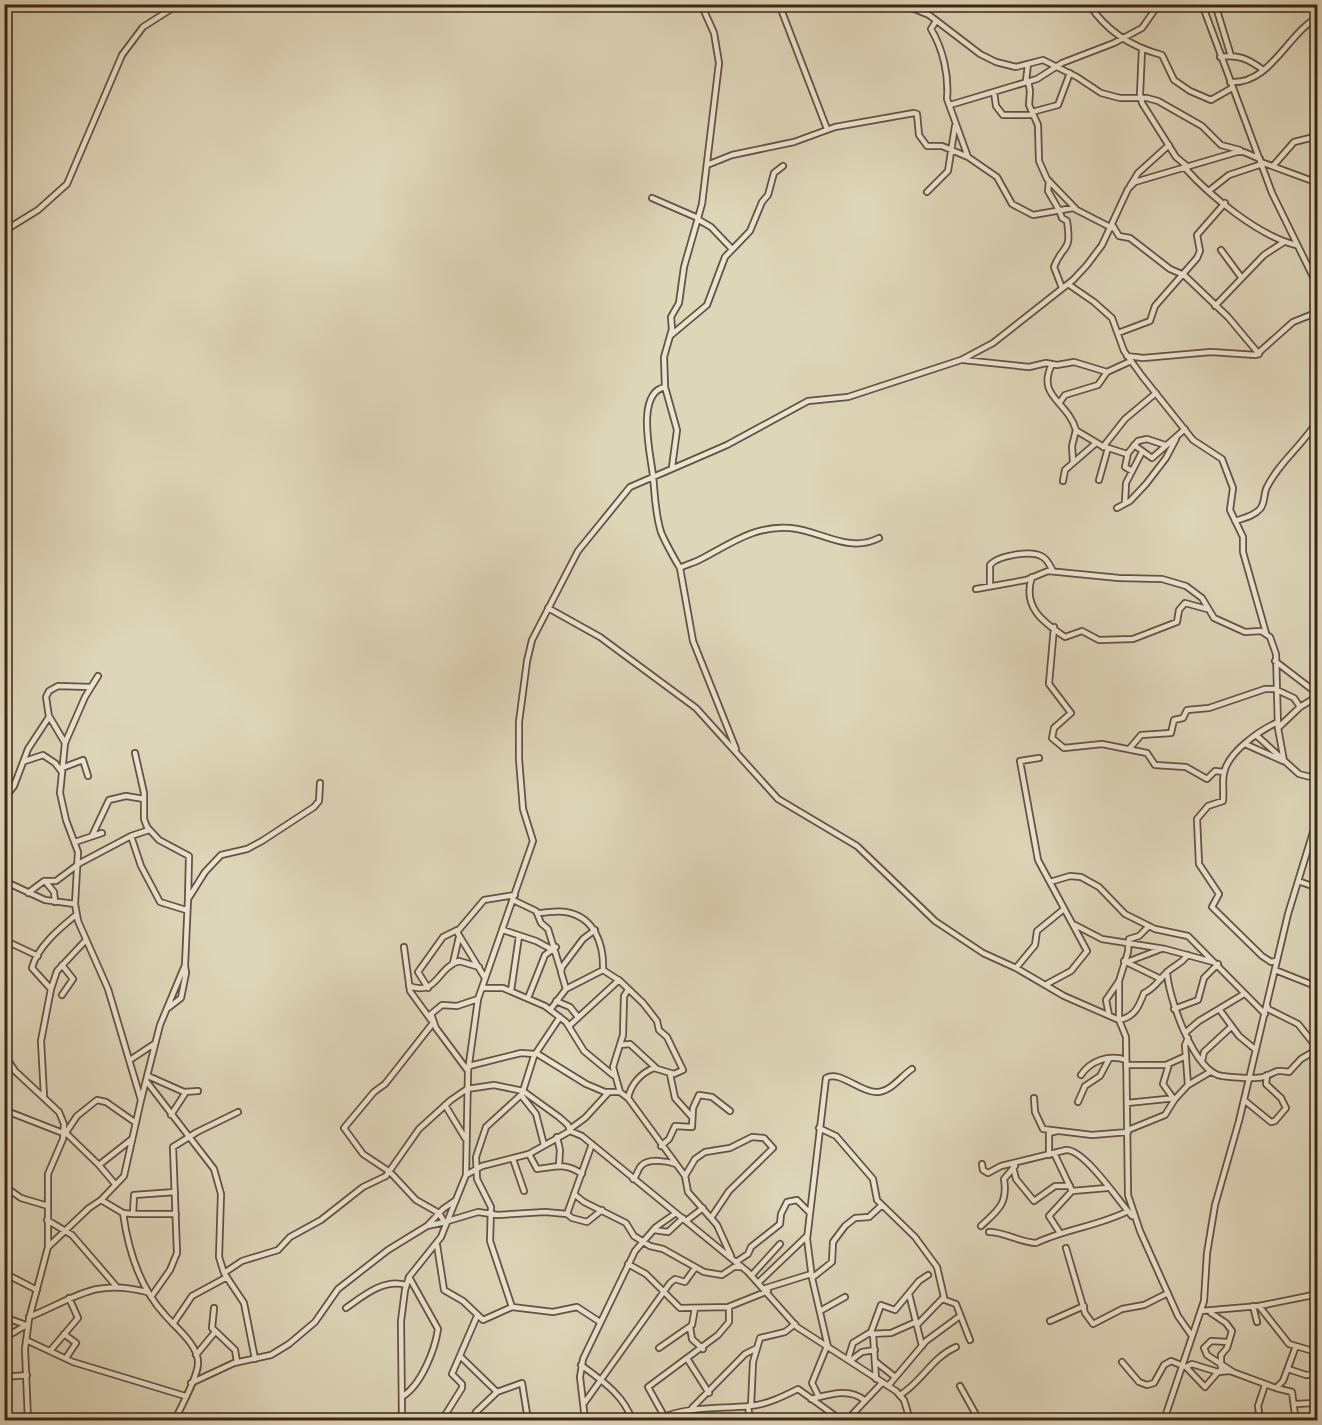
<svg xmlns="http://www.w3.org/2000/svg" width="1322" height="1425" font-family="Alegreya,serif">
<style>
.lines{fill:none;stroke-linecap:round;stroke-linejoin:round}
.minor-casing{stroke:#645240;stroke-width:8}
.minor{stroke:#eae4d2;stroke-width:4.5}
</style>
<rect width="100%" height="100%" fill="#ded6b9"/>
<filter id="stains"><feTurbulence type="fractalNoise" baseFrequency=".00333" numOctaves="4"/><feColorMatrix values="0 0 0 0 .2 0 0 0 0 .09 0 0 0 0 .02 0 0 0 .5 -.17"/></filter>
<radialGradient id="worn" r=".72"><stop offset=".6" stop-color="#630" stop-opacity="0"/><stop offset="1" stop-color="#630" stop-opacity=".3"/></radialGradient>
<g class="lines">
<defs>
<path id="minor" d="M779,4L827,129
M902,4L929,15L980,54L996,62L1016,67L1043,60L1077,77L1101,93L1120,98H1147L1158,101L1202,126L1221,145L1240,150
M1089,4C1106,31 1132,47 1162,55L1174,80L1190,91L1211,100L1232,88
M1202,4L1272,193L1318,287
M1215,4L1231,56
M936,21L931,29C943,49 949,75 947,99L968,157L997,177L1012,204L1033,215L1073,208L1112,228
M1142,49L1140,94L1142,103L1176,157L1188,167
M1220,57C1238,54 1248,59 1262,69
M1026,81L1028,64
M1028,81L1030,91L1029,105L1038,125L1039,161L1047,179L1076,209
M1230,82C1270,85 1287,34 1318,17
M994,92L996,106L1003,115H1033
M950,105L1037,79L1062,63L1114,43L1142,28L1159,4
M1032,112L1058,105L1070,73
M1261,162L1318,183
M707,165L732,155L794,142L835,127L914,113L917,114L919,135L927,146H942L968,157
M1273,166L1294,142L1318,136
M1185,168C1210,196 1259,236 1296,245
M1049,181L1048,191L1059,210
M1130,186L1138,173L1169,145
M1210,190L1229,175L1262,164
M927,192L948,171L955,126
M652,198L698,218
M1059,210L1062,218L1067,221C1072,254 1063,243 1054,267L1062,288
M699,220L711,227L732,249
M1113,226L1119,236L1130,238L1170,269L1184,275L1228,317L1259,354
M4,231L38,210L67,184L122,55L143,27L179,4
M1221,250L1241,277
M1068,284L1094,302L1112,318L1124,351L1142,376L1193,440L1222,459L1233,488L1230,510L1243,537V552L1266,633
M1215,306L1264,255L1284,242
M1118,333L1150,321L1155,306L1197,258L1200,251L1197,235L1225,203
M670,336L707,305L725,257L750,231L762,202L768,195L774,173L783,166
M1127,356L1143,358L1211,352L1256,355L1293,322L1318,312
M963,360L1029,367L1046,363L1057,365L1074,362L1107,372L1131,361
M1052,364C1036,397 1067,400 1076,430L1072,446L1073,462
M665,387C635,393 651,456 653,476C655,495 655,513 661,532C664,540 675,560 680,568
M1060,402L1065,395L1098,385L1107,372
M1077,431L1102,446L1127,454
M1134,445L1152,458L1185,429
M1103,447L1125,419L1156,393
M672,467L677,430L665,387L664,357L672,329L671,317L679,303L684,267L702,204L719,63L714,33L701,4
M1132,471L1125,467L1128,453L1138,441L1147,439L1165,445
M1099,480L1108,448
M1063,481L1065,470L1096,443
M1125,502L1126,483L1142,452
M1117,508L1130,501L1146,484L1166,458L1176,439
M1235,521C1244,518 1254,516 1260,509C1266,502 1263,494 1267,487C1280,461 1303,445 1318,420
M1032,577C1022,607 1043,622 1065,637L1082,631L1099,640L1133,639L1177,622L1179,610L1185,603L1207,609
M990,585V565C997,556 1030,550 1041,556C1047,558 1050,566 1053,571
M976,589L1026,580L1048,571L1119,578L1162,579L1186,586L1202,598L1214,618L1245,632L1261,631L1270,637L1276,654L1278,728L1284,761
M548,608L600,637L696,708L778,799L857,846L935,921L983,953L1016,968L1064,996L1119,1020L1126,1037L1128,1195L1140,1231L1178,1316L1192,1336
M1054,627L1049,684L1071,713L1054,728L1052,738L1064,748L1102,744L1147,753L1155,765L1186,767L1207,779L1215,771L1224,772
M1275,661L1318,694
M1277,690L1294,698L1300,707
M49,716L65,743
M1278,728L1300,707L1318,696
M1256,735L1299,774L1318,779
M1245,744L1283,761
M1130,748L1141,735L1171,733L1174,720L1183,718L1187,710L1209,708L1265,689H1277
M736,749L693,641L680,568C687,564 694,563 701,559C730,544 755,525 790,528C820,530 848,554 879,538
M135,753L144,793V819L147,827L159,840L189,856L188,899
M1039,758L1020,761L1038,860L1087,951L1071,971L1045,985
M25,761L43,755L55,763L62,772
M62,768L83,760L88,776
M4,799L14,786L28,749L49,717L46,697L49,691L58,686L91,687
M92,836L109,800L126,796L144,799
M131,836L141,866L160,902L186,910
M75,842L102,833
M4,881L45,900L75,904
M45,881L54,892L55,902
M1298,881L1318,888
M1050,882L1070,876L1081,877L1099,887L1125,914L1155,929L1188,936L1265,1014
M28,893L44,881H56L80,863L131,836L149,830
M513,900L536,911L541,923L548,929L561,971
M537,913C547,913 557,910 566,912C595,917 604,945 603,970
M1075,925L1102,939L1165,949L1213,962
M503,930L536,941L551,949
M4,940L38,956
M404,947L410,991L431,1020
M1124,961L1161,979
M1276,961L1271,962L1262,956L1212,907L1219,894L1199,864L1197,819L1208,806L1223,801C1224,792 1222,782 1224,773C1228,752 1260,730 1278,722
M1127,962L1161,949
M453,963L459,937
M1016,968L1035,945L1037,931L1064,909
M1275,970L1318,987
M1167,972C1168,996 1194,1073 1222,1076C1231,1077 1255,1079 1263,1077C1276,1073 1274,1069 1289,1072L1301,1059L1318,1049
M485,978L457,932L484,900L515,895
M409,986C438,996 436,969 459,961L479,967
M428,988L418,972L443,937L457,930
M482,988H503L545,1006L566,1022L584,1051L613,1075
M51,989L57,971L85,941
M566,989L603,970L620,981L643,1003L657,1021L659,1030L667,1037L683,1070L674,1074L654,1068C641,1073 631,1084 628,1098
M511,991L519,936
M62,995L73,979L62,965
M528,998L545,955L556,947
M556,1001L570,1007L578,1017
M1267,1005L1268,1009L1298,1024L1318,1049
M168,1008L181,998L186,973L185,965
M1174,1009L1198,1000L1204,978L1218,964
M1219,1009L1239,1036L1256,1050
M550,1010L566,989L561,972L562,967L583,939L595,930
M1109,1015L1106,1000L1119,981
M1119,1019V981L1128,952L1129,939L1139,936L1149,926
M1119,1020C1135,1017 1139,1006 1144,993C1154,989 1158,981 1166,973C1174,965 1179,966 1188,955
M433,1023L385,1084L374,1092L344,1128L363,1154L390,1172L416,1200L439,1213L446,1225
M569,1026L619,980
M1185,1033L1199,1021L1244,994
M620,1045L630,1044L656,1068
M536,1053L586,1084L605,1092H620L628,1098L685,1176L688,1192L717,1225L731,1256
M4,1054L15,1071L59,1112L64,1124L63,1139L48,1174V1247L29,1319L25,1349L28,1420
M130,1060L154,1044
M1202,1061L1204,1052L1231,1027
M1169,1064L1163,1084L1173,1098
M1126,1065H1166L1186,1056
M469,1066L521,1053L535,1054
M468,1071L436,1028L431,1014L442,1005L457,1006L478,999
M670,1074L675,1098L692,1117
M1081,1075C1090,1061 1109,1054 1126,1060
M148,1076L184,1092L198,1091
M147,1082L214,1169L221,1194L219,1257L224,1273L244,1303L255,1359
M1188,1085L1185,1045L1188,1038
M620,1092L613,1067L623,1035L624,996L628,990
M521,1095L536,1114L544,1145
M44,1096L41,1041L51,989L32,968C37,947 60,928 76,915
M1034,1098L1035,1112L1043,1129L1092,1135L1128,1132
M141,1100L160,1025L185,965L188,899L205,872L221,855L247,849L262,841L314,807L319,801L320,783
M1244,1100L1271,1122L1275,1121L1286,1108L1281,1098L1266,1084L1267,1075
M1078,1102L1085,1086L1100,1076L1109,1059
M1127,1103L1176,1098
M445,1105L465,1138
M4,1110L68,1135L99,1165L115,1184
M171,1115L186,1092
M819,1128L836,1136L873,1179L877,1200L915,1237L937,1267L944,1297L917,1325
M570,1129L585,1118L608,1093
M1128,1130L1165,1115L1175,1099L1188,1085L1210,1072
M65,1134L77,1116L97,1100L106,1102L136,1123
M557,1137L560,1150L559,1165
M592,1144L567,1214L572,1218L587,1222L602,1210
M661,1146L669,1139L675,1126L692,1127L693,1108L699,1095L712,1097L730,1111
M1054,1153L1072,1191L1049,1216L1060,1233
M529,1154L537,1169C556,1167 565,1162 582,1174
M1049,1155V1133L1057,1131
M513,1159L524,1191
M982,1164L983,1170L988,1173L1001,1166L1066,1150C1084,1149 1118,1200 1132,1216
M99,1165L132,1139
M1013,1167L1016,1179L1034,1201L1055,1186H1070
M466,1175L468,1071L478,999L533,841L523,809L519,759V722L527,661L532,640L578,551L630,487L727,445L808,401L848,397L961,360L993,343L1073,280L1087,265L1102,245L1128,189L1135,182L1237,152H1244L1260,159
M685,1176L695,1159L705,1152L730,1148L752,1137L764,1138L773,1148L729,1191L711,1218
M633,1179C638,1175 637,1170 641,1166C648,1158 667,1161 676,1164
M4,1186L21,1198L48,1206
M1072,1191L1107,1188
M574,1194L584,1202L626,1223L634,1236L650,1246L663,1249L704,1272L722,1275L734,1267H740
M101,1200L123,1213L133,1214L134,1195L175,1192
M123,1213C128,1249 140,1288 165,1315C176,1328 199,1345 198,1364C197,1379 181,1406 175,1420
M133,1214H176
M47,1220L72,1235L116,1286
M448,1221L478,1212L498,1215L545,1212L567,1214
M686,1221L703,1208
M427,1226L445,1222
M981,1226C998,1210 1008,1204 1004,1179L1015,1166
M654,1230L668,1232L683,1218
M989,1232C1005,1232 1019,1242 1036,1243C1065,1229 1099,1226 1128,1211
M437,1245L444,1290L463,1301L483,1320L512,1307L553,1312L577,1307L600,1322
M48,1247L89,1208L101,1200L124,1176L141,1100L108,989L78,921L75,904L78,852L66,820L60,793L65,743L85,697L98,676
M1066,1248L1085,1313L1093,1324L1122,1309L1144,1305L1168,1293
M736,1262L748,1254L751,1247L780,1224L781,1214L787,1202L797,1200L809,1212
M628,1264L646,1274L680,1308L728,1307L768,1291
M4,1273L37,1290
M224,1273L242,1261L278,1250L290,1237L321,1220L363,1187L386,1176L419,1129L451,1100L467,1089L494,1085L523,1091L559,1117L568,1125L570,1131
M752,1275L780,1244
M812,1278L832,1262L833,1242L845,1226L855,1218L869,1217L882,1205
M759,1282L806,1237
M766,1288L811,1274
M909,1294L922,1346
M151,1297L170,1270L177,1253L173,1147L197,1132L238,1112
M942,1299L956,1304L970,1340
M1253,1306L1257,1322
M1259,1306L1289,1344L1313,1351V1369L1318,1375
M512,1307L490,1241L491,1207L477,1179L476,1157L486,1127L522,1094L534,1056L560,1017
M214,1308L212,1328L235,1350L237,1362
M346,1308C363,1296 384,1278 406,1285
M820,1311L845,1297
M1201,1311L1259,1306L1318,1294
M1211,1313L1226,1323L1232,1331L1227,1348L1221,1355V1372
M4,1317L26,1325
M29,1317C76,1298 94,1278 147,1292
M1050,1321L1084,1306
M173,1324L192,1296L227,1277
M690,1327L692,1339L703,1349
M64,1334L76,1343L66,1358
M870,1334L891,1333L916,1322
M873,1334L876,1379
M4,1338L28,1324
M26,1340L73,1362L185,1396
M1228,1342L1211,1341L1204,1348L1207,1355L1233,1372
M828,1347L812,1278L807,1239L826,1078C840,1070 859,1092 876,1092C890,1093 901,1076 912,1069
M659,1348L692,1325L695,1308
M50,1351L78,1318L69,1298
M196,1355L215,1332
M460,1356L497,1392L522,1383L528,1420
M848,1359L853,1343L871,1332L881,1305L895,1310L919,1281L928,1275
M688,1360L709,1393
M850,1361L862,1352L875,1350
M876,1362L895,1377
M1122,1362L1139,1382L1147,1385L1154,1383L1164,1365L1171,1361L1186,1367L1192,1364L1218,1372L1230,1371L1276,1388L1283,1381L1296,1346
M581,1365C601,1380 624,1395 632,1420
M1186,1367L1205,1387L1218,1372
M1288,1369L1306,1375L1317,1374
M4,1377L27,1375
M191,1383L234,1363L271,1355L289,1344L315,1322L338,1289L388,1250L427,1226L443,1209L456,1200
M888,1386L926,1341L960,1316
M960,1386L979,1420
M1276,1388L1292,1392L1295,1415L1287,1420
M900,1395C922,1382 931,1358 956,1347
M403,1396C421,1385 435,1350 438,1329L409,1277
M819,1397L812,1383L827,1346
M811,1399C828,1395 849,1387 864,1400
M585,1402L670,1283L675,1279L685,1282L695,1268
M1296,1404L1314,1403L1318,1416
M1315,1404L1318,1383
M748,1406L750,1420
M751,1406L753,1362L760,1338L785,1332L795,1324
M692,1408L745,1354L757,1348
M664,1416L648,1387L718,1335L729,1322V1307
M658,1419C688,1406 718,1409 750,1406C768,1404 782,1397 798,1389L841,1420
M402,1420L401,1321L405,1290L409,1277L441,1237L466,1175L482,1166L529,1154L570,1131L582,1136L748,1272L797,1327L896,1391L904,1400L910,1420
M442,1420L462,1388V1384L452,1374L477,1316
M472,1420L476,1412L497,1392
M585,1420L580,1377L583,1359L635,1251L656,1227L676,1213
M625,1420L650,1417L659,1420
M847,1420L882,1383
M1164,1420L1204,1301L1207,1253L1215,1205L1239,1121L1288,914L1318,816
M1260,1420L1258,1406L1265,1385"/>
</defs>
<use href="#minor" class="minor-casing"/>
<use href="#minor" class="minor"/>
</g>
<rect width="1322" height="1425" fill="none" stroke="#ded6b9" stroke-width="24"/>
<rect x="6" y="6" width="1310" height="1413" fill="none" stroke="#3c2617" stroke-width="3"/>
<rect x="12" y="12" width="1298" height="1401" fill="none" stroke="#3c2617" stroke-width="1.5"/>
<rect width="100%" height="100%" filter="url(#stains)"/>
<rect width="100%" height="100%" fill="url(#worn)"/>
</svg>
